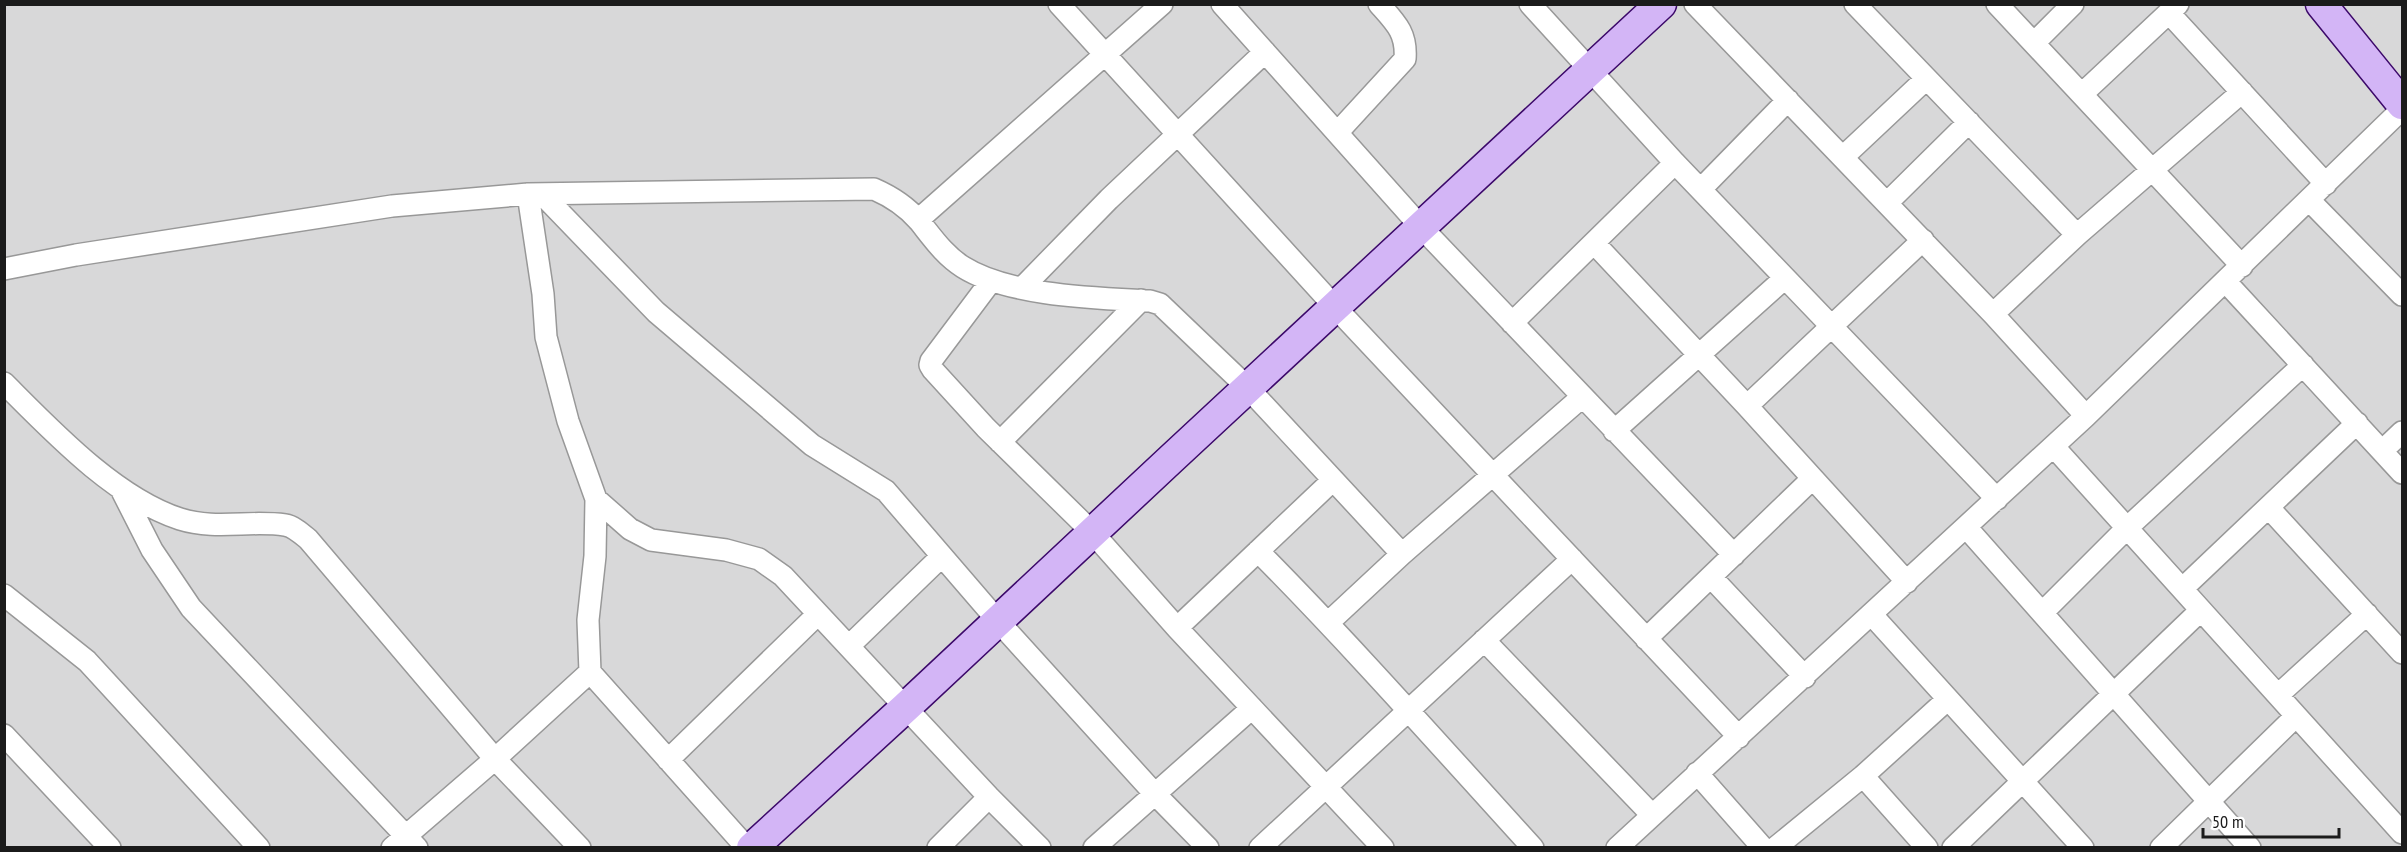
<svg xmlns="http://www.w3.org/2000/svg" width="2407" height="852" font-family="'PT Sans Narrow',sans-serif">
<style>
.residential{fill:#d8d8d9}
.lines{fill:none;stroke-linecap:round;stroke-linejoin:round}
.street-casing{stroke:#989898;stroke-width:24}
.secondary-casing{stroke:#3c096a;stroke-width:33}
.street{stroke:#fff;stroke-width:21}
.secondary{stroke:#d3b5f6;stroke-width:30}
</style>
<rect width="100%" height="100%" fill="#e1e0ec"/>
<path class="residential" d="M5,5H2402V847H5Z"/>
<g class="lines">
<defs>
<path id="street" d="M1059,4L1335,307L1739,737
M1222,4L1421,227L1734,555
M1530,4L1675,163L1997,499
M1695,4L1993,314L2086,416
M1855,4L2077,235
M1997,4L2242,266
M2169,13L2326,184
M2035,42L2073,4
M2082,94L2178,4
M1337,133L1405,59C1407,33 1396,23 1379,4
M1843,157L1926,79
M1701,189L1788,100
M528,194L543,294L546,337L568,421L596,499L595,556L588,620L590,672L747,848
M542,194L656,312L812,445L886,491L998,621L1154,793L1208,848
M2310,201L2402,295
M1887,203L1969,122
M918,220L1162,4
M1594,243L1747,406L1907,582
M4,269L76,255L392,206L528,194L874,189C890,196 907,207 919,221C932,237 944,255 963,267C1009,296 1096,298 1150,301L1160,304L1248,388L1402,554
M991,281L931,361L930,365L933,370L986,428L1092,532L1177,628L1383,848
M2225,281L2402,473
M1023,287L1109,199L1265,52
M1993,314L2077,235L2242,92
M1512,323L1675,163
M4,383C52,431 115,498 180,519C215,530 250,520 285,525C293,526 302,534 308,539L495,759L580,848
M1747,406L1923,240
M1614,431L1785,278
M1000,442L1141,300
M2054,447L2402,833
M2382,451L2402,432
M121,489L152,550L191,608L417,848
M596,499L630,529L651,540L726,550L759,559L783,576L989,797L1040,848
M2269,508L2402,653
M1966,527L2250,848
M1258,551C1353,647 1442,748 1533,848
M1711,577L1805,677
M2182,589L2357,423
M4,595L87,661L259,848
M2042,613L2127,528L2303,365
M1872,615L2083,848
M1329,622L1402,554L1582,397
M1177,628L1333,480
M1646,639L1812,479
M1484,640L1652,815
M849,646L942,556
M2278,695L2367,614
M4,735L110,848
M668,760L818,614
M1697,773L1763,848
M1863,776L1927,848
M392,848L495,759L590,672
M938,848L989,797
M1094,848L1252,708
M1260,848L1572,559
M1617,848L2086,416L2402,109
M1775,848L1863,776L1948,699
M1953,848L2201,610
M2161,848L2296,716"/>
<path id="secondary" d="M2321,4L2402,104
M752,848L906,707L1170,460L1661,4"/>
</defs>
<use href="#street" class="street-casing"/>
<use href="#secondary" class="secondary-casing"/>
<use href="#street" class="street"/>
<use href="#secondary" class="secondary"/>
</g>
<rect width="2407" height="852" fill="none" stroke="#1b1b1b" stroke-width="12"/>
<path d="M2203 828v9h136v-9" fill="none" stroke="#1b1b1b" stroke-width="3"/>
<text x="2212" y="828" font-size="18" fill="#1b1b1b" stroke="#ffffff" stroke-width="4.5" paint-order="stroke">50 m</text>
</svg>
